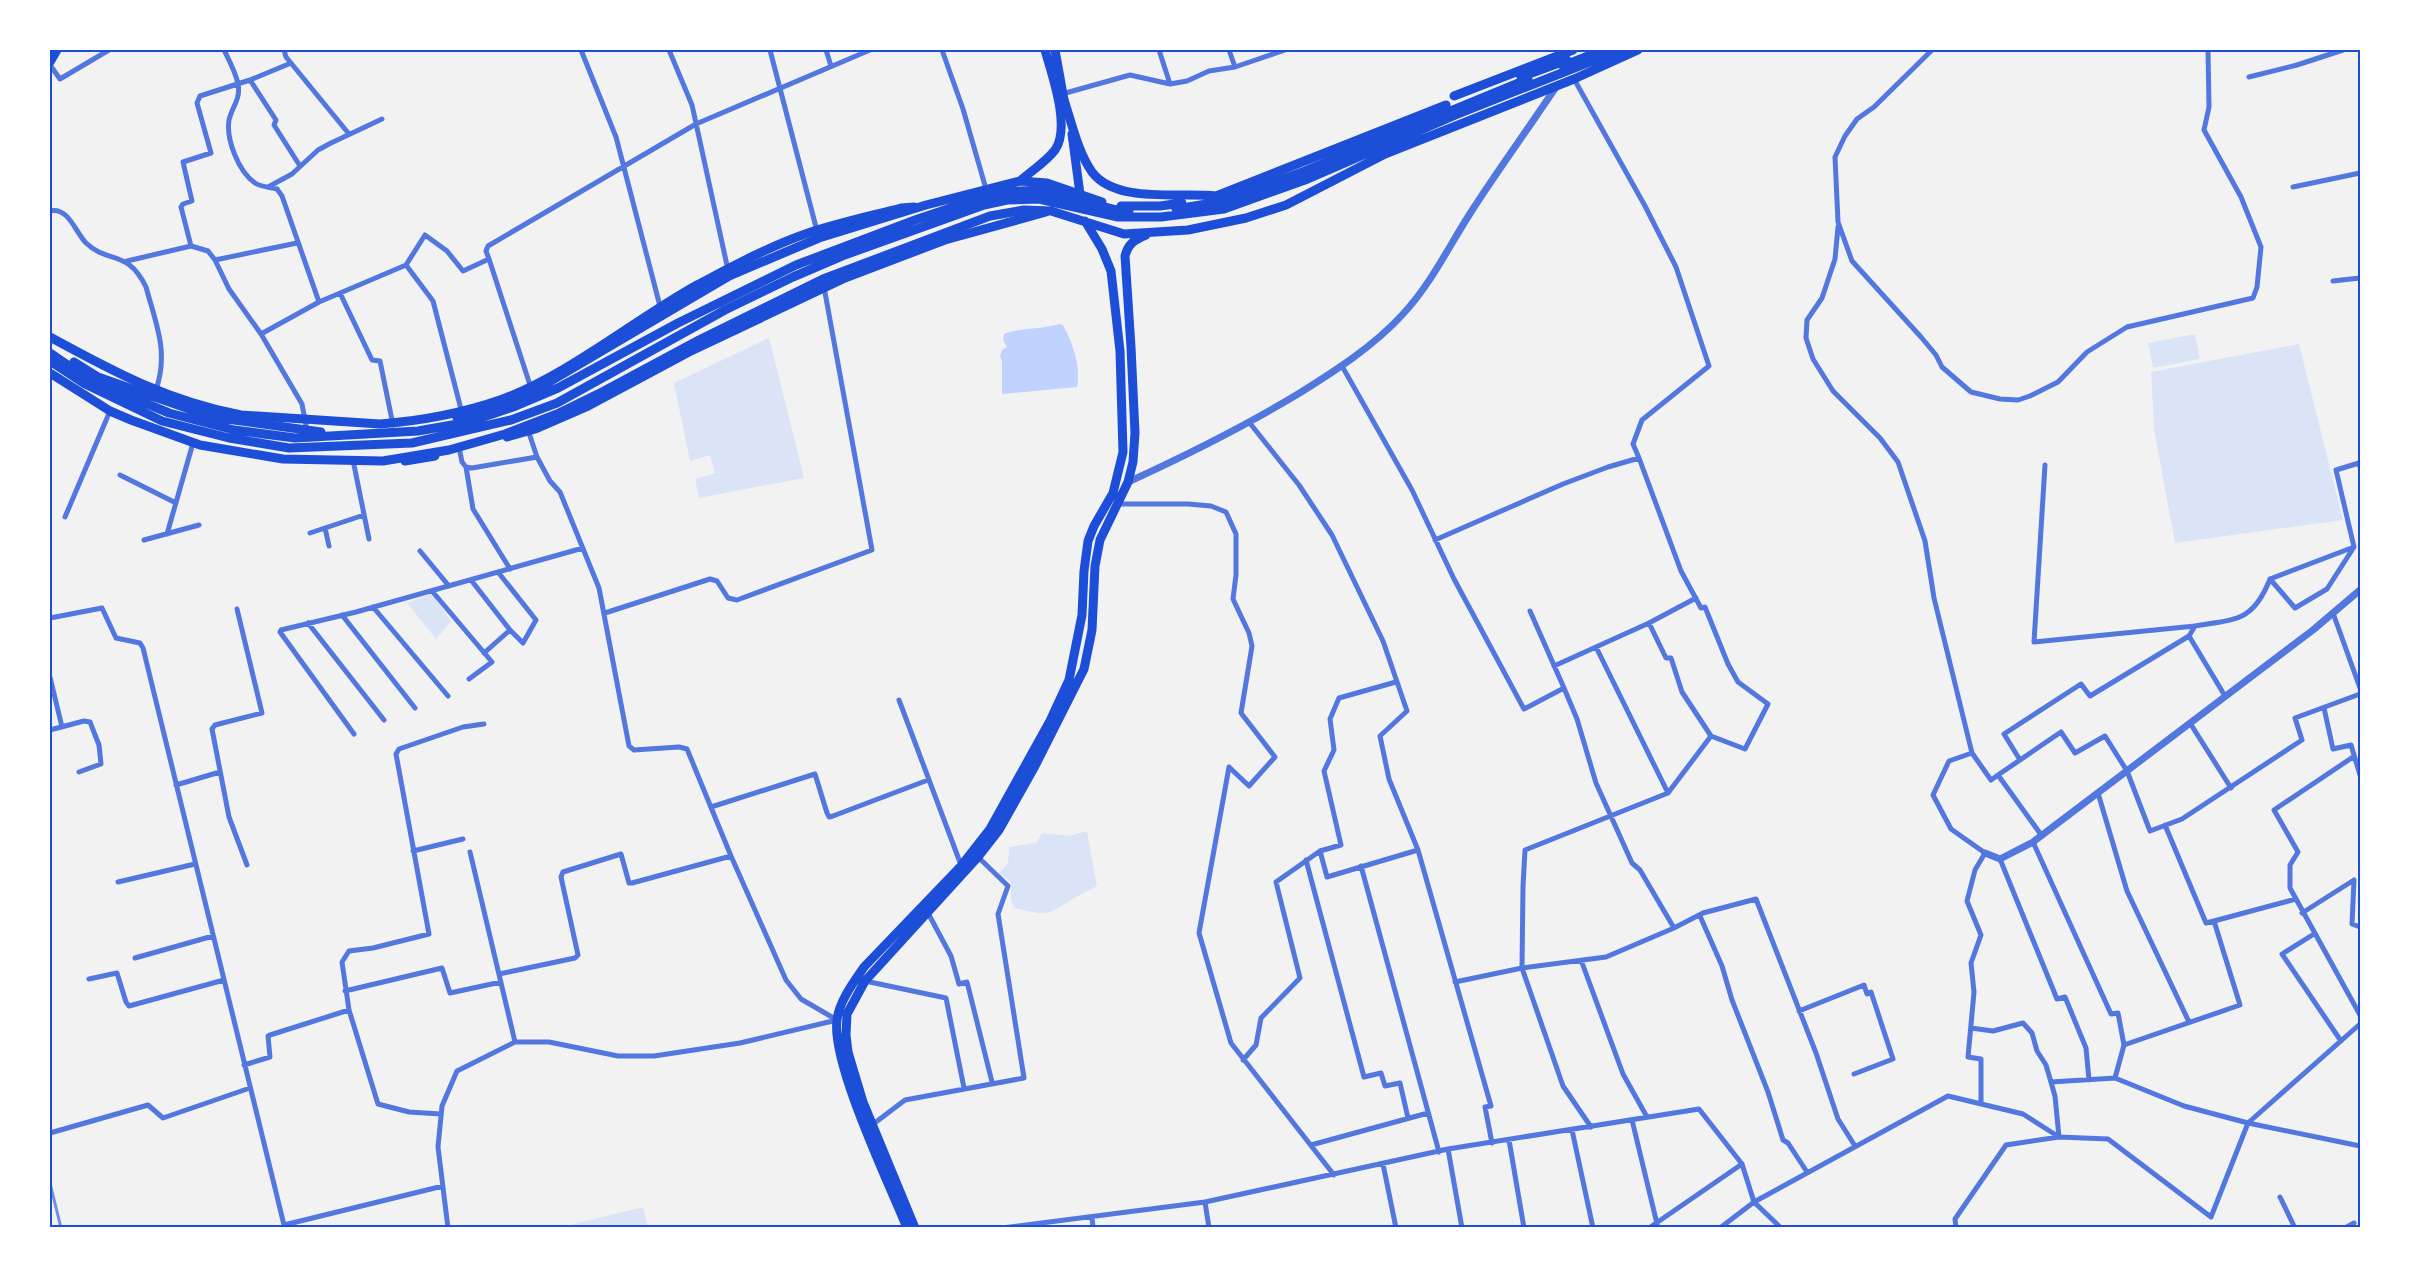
<svg xmlns="http://www.w3.org/2000/svg" width="2410" height="1277" viewBox="0 0 2410 1277" font-family="Arial,sans-serif">
<rect width="100%" height="100%" fill="#f2f2f2"/>
<path fill="#dbe4f7" d="M2195 334 2200 359 2153 368 2148 343Z
M769 338 804 478 699 498 695 479 715 473 710 455 690 461 674 383Z
M2299 344 2343 520 2175 543 2154 429 2151 372Z
M432 594 451 621 436 639 407 603Z
M1087 831 1097 886C1090 890 1083 893 1076 897 1045 915 1052 917 1014 908L1011 900V882L999 874 1008 863 1009 847 1036 843 1042 833 1069 836Z
M643 1207 648 1227H562Z"/>
<path fill="#bfd3fe" d="M1059 324 1063 325C1073 343 1081 367 1077 387L1002 394V361L1000 357 1002 350 1007 347 1003 340 1004 334C1021 327 1040 330 1059 324Z"/>
<g fill="none" stroke-linecap="round" stroke-linejoin="round">
<path stroke="#5277de" stroke-width="5" d="M224 50C229 60 236 73 238 84 241 99 232 107 229 120 226 139 238 171 255 183 261 187 270 187 277 189L282 196 319 302
M284 50 286 57 349 134
M581 50 616 137 661 310
M669 50 692 105 728 270
M770 50 817 231
M826 50 831 66
M942 50 963 109 986 189
M1159 50 1170 84
M1229 50 1235 67
M1932 50 1874 107 1857 119 1845 136 1835 157 1838 222 1852 261 1921 337 1936 355 1942 367 1971 392 2000 399 2018 400 2030 396 2058 382 2087 352 2127 327 2253 298 2257 287 2261 247 2241 197 2204 130 2209 107 2208 50
M50 65 60 79 109 50
M2249 77 2297 65 2343 50
M1574 79 1645 206 1676 267 1709 366 1642 420 1633 444 1639 458
M250 80 291 63
M1062 94 1130 75 1170 84 1187 81 1209 71 1235 67 1285 50
M268 187 292 174 318 150 331 143 382 119
M2293 187 2360 173
M50 211C69 207 75 232 86 243 108 264 128 249 146 287 156 324 169 352 156 390
M1838 227 1835 259 1822 298 1807 320 1806 338 1813 359 1833 391 1880 438 1898 462 1925 541 1934 598 1972 753 1991 780 1998 775 2042 836
M191 246 181 207 183 204 192 201 183 162 211 153 197 103 200 96 250 80 276 120 274 125 300 166
M215 260 297 243
M127 261 191 246 208 251 215 260 229 289 261 334 302 404 307 431
M406 265 433 301 462 413
M2333 281 2360 278
M340 293 372 360 380 361 393 425
M261 334 319 302 406 265 425 235 447 251 463 271 489 259
M1342 366 1412 490 1454 579 1524 709 1564 688 1577 719 1596 783 1632 863 1640 870 1674 928 1703 913 1756 899 1816 1053 1838 1119 1855 1146
M531 388 489 259 486 251 488 246 696 124 870 50
M1249 422 1299 485 1332 535 1383 641 1407 711 1380 736 1389 779 1418 850 1491 1106 1485 1107 1492 1143
M528 430 537 457
M459 447 462 462 466 467 472 468 537 457 550 481 560 492 599 588 629 746 634 750 679 747 687 749 731 856 786 980 801 999 837 1020
M353 460 369 539
M2045 465 2034 642 2195 626
M466 467 473 509 510 569
M120 475 176 503
M1118 504H1188L1211 506 1226 512 1236 534V575L1233 599 1249 633 1252 646 1241 713 1275 757 1249 786 1229 767 1199 933 1231 1043 1334 1175
M65 517 110 411
M325 528 329 546
M310 533 364 515
M167 534 193 443
M144 540 199 525
M1435 540 1563 484 1608 467 1639 458 1681 571 1701 608 1705 607 1728 664 1738 682 1768 704 1745 749 1711 736
M420 551 449 586
M2270 579 2295 608 2327 589 2354 547 2336 470 2359 463 2360 467
M471 580 510 630 523 643 536 620 498 572
M432 591 492 662 469 679
M373 607 448 696
M237 609 262 713 215 725 212 729 229 817 247 865
M1530 611 1564 688
M605 613 710 579 717 581 728 598 737 600 872 550 824 287
M2333 613 2360 688
M342 615 415 708
M50 618 102 608 116 638 140 643 143 648 284 1225 443 1186
M308 623 384 720
M1649 623 1666 658H1671L1682 692 1711 736 1668 793
M2189 636 2195 626C2236 619 2253 622 2270 579L2354 547
M484 653 510 630
M1554 666 1649 623 1696 598
M50 677 62 727
M1396 682 1339 698 1330 719 1334 750 1324 771 1341 845 1320 851 1327 877 1418 850
M899 700 961 865
M2324 708 2333 749 2351 745 2360 775
M2190 723 2231 788
M50 730 84 721 90 722 99 745 101 764 79 772
M354 734 280 632 281 630 356 612 583 548
M1972 753 1949 761 1933 795 1951 829 1985 853 1975 870 1967 901 1981 935 1971 963 1974 992 1968 1057 1981 1059V1104
M2353 757 2274 810 2298 852 2290 865V888L2360 1015
M2020 760 2004 734 2081 684 2090 696 2189 636 2225 696
M1998 775 2061 732 2075 753 2105 736 2127 771 2150 831 2182 819 2302 740 2295 718 2360 694
M176 785 220 772
M2098 793 2127 891 2189 1022
M711 807 815 774 827 813 829 817 833 816 928 780
M2033 842 2111 1014 2118 1013 2124 1045
M413 851 463 839
M470 852 515 1042
M2000 859 2057 999 2065 997 2086 1048 2089 1080
M1306 860 1364 1077 1381 1073 1385 1086 1400 1083 1408 1118
M1361 866 1439 1152
M2354 880 2352 924 2360 927
M118 882 195 864
M928 913 951 956 959 984 967 982 992 1082
M2302 913 2354 880
M1700 916 1722 966 1732 1000 1768 1092 1783 1140 1788 1143 1807 1172
M2214 921 2296 899
M2314 934 2282 954 2341 1041
M135 958 213 936
M1581 960 1623 1074 1647 1117
M499 974 575 958 578 955 561 877 563 872 621 854 629 883H632L731 856
M89 979 117 973 126 1002 129 1006 224 980
M865 981 946 998 964 1088
M1455 982 1522 968 1606 957 1674 928
M345 991 442 968 450 993 501 982
M1799 1011 1864 985 1867 994 1871 992 1893 1059 1854 1074
M1971 1028 1993 1031 2023 1023 2032 1033 2037 1051 2046 1065 2055 1096 2059 1137
M1243 1060 1256 1045 1261 1018 1300 978 1276 882 1320 851
M244 1065 270 1057 268 1036 270 1035 349 1010
M2115 1078 2124 1045 2240 1005 2214 921 2206 923 2165 825
M2051 1082 2115 1078 2184 1106 2248 1123 2360 1146
M441 1114 409 1112 378 1104 349 1010 342 962 349 951 373 948 429 934 396 754 399 749 463 727 484 724
M1632 1120 1658 1228
M872 1125 905 1100 1024 1078 998 914 1008 886 978 857
M1591 1127 1563 1086 1522 968 1523 886 1525 850 1668 793 1596 647
M1572 1130 1593 1228
M50 1133 148 1105 163 1118 250 1088
M1509 1140 1524 1228
M1311 1145 1428 1113
M1448 1149 1462 1228
M1383 1164 1396 1228
M2280 1197 2295 1228
M1205 1202 1209 1228
M1092 1217 1093 1228
M448 1228 438 1147 442 1106 457 1071 515 1042H549L618 1056H654L740 1043 837 1020
M1002 1228 1205 1202 1448 1149 1699 1109 1742 1164 1754 1202 1720 1228
M1649 1228 1742 1164
M1781 1228 1754 1202 1948 1096 2023 1114 2059 1137
M1956 1228 1955 1219 2006 1145 2059 1137 2108 1139 2211 1217 2248 1123 2360 1024
M2345 1228 2354 1223"/>
<path stroke="#5277de" stroke-width="7" d="M1128 482C1187 455 1243 427 1298 394 1335 371 1374 346 1403 314 1431 284 1449 246 1471 212 1498 170 1528 129 1556 87
M1985 853 2000 859 2033 842 2313 630 2360 590"/>
<path stroke="#1d4ed8" stroke-width="9" d="M1055 50 1064 100
M50 62 57 50
M1072 134 1080 194
M1020 181C1031 171 1046 162 1055 150 1071 127 1052 75 1045 50
M50 337C114 372 168 401 241 415L380 424C420 421 462 413 500 400 567 376 634 320 697 285 733 266 770 246 808 233 838 223 870 216 901 208L914 207
M507 437 535 429 588 406 689 352 845 278 945 240 1046 212
M405 461 435 456"/>
<path stroke="#1d4ed8" stroke-width="9" d="M1563 66 1603 50
M1521 77 1567 60
M1062 94C1071 119 1077 151 1092 172 1116 204 1181 192 1216 196
M1454 96 1573 50
M1211 198 1446 105
M1121 206H1160L1182 203
M1176 209 1225 201 1305 171 1528 79
M50 353 88 379 169 413 234 430 295 438 418 431 469 422 513 407 558 388 678 323 796 265 915 220 983 197 1006 192 1038 190 1121 211H1129
M50 361 85 384 162 421 229 438 289 448 412 443 511 420 557 403 725 310 793 277 842 256 984 205 1007 200 1039 199 1118 217H1161L1224 209 1305 180 1455 115 1620 50
M74 362 98 377 212 417 321 432
M50 373 110 411 131 420 200 445 283 459 383 461 449 450 505 434 557 414 604 391 699 340 823 279 990 216 1024 210 1051 211 1124 234 1188 230 1246 218 1286 205 1385 154 1574 79 1638 50
M457 418 497 406 532 392 729 276 819 238 926 205 1020 181 1047 183 1102 202
M907 1228C889 1183 831 1063 837 1020 839 1001 854 982 864 967L961 866 990 829 1050 721 1069 680 1082 615 1084 571 1088 541 1094 526 1113 493 1123 452 1120 351 1111 271 1102 249 1085 221
M915 1228 863 1102 848 1052 846 1035 847 1014 865 981 978 857 999 830 1035 766 1084 669 1092 630 1095 566 1100 540 1128 482 1133 462 1135 433 1131 347 1125 256C1128 244 1134 240 1146 235"/>
<path stroke="#7290e2" stroke-width="3" d="M50 1183 61 1228"/>
</g>
<rect width="2410" height="1277" fill="none" stroke="#ffffff" stroke-width="102"/>
<rect x="51" y="51" width="2308" height="1175" fill="none" stroke="#1d4ed8" stroke-width="2"/>
</svg>
